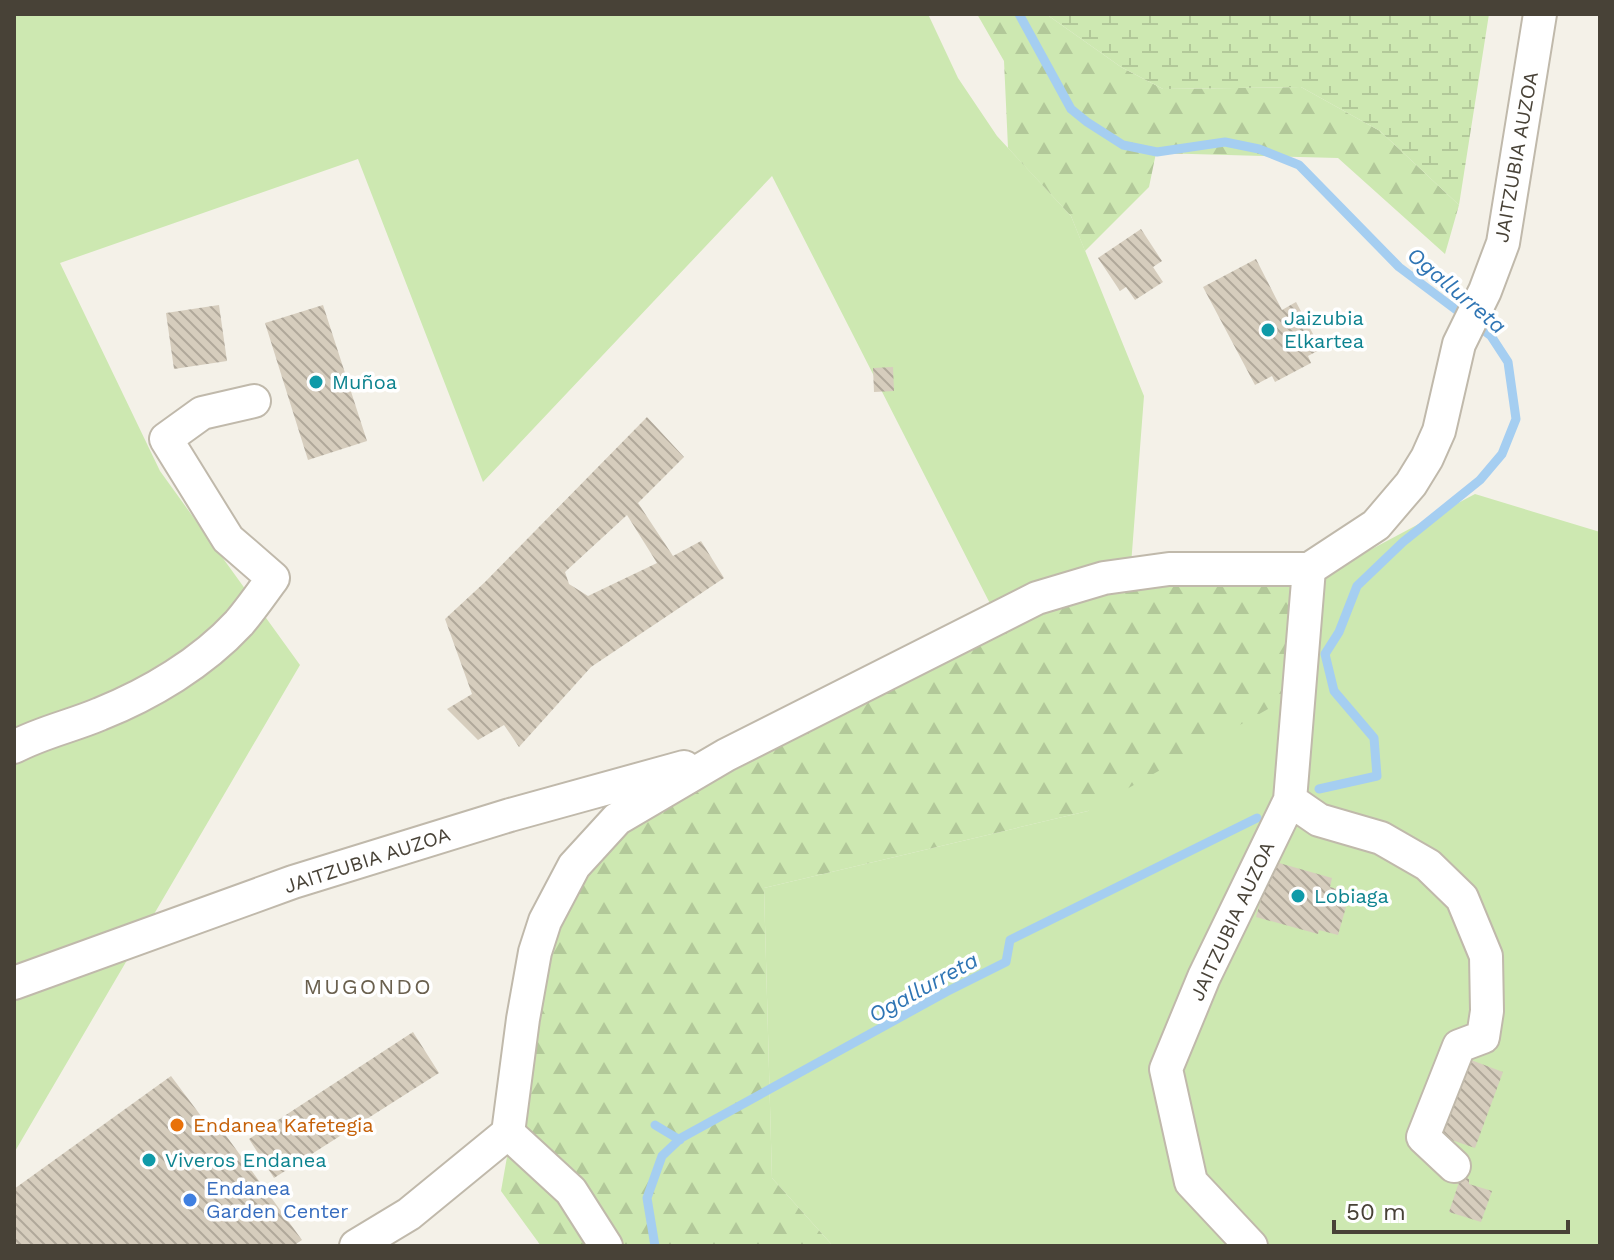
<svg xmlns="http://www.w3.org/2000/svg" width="1614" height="1260" viewBox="0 0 1614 1260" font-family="'Work Sans',sans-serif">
<defs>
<pattern id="forest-firs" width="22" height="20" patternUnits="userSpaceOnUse" patternTransform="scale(2)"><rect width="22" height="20" fill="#cde8b1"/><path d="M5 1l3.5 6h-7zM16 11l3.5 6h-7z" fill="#b2c899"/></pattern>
<pattern id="wetland-marsh" width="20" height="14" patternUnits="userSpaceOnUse" patternTransform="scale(2)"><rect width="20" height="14" fill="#cde8b1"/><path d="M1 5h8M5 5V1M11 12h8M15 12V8" fill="none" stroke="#b2c899"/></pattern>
<pattern id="building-back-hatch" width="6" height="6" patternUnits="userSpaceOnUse" patternTransform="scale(2)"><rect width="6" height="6" fill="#d6cdbd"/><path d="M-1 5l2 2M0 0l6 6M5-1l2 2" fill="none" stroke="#b0a89a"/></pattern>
</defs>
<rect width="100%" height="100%" fill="#f4f1e8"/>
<path fill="#cde8b1" d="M14 14H928L958 78 997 136 1071 216 1144 396 1130 578 1004 631 772 176 483 482 358 159 60 263 160 471 300 665 14 1153Z
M1475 494 1600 532V1246H833L772 1178 764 888 1088 811 1310 582Z"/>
<path fill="url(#forest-firs)" d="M977 14H1046L1121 67 1163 89 1301 87 1380 131 1459 205 1445 254 1338 158 1156 153 1149 187 1085 251 1071 216 1008 148 1004 61Z
M1130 578 1310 582 1305 688 1088 811 764 888 772 1178 833 1246H541L501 1191 540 969 578 877 650 814 1004 631Z"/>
<path fill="url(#wetland-marsh)" d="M1046 14H1489L1459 205 1380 131 1301 87 1163 89 1121 67Z"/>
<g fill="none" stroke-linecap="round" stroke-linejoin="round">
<path stroke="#a5cef1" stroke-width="9" d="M1019 14 1071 109 1087 122 1123 145 1157 152 1225 142 1259 149 1299 165 1399 267 1491 336 1508 362 1516 419 1502 454 1480 480 1403 542 1357 586 1339 632 1325 654 1334 691 1374 738 1377 776 1319 789
M655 1125 680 1140
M655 1246 647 1198 662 1156 681 1138 946 992 1006 962 1010 940 1257 818"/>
</g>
<path fill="url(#building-back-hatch)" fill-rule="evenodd" d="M1141 229 1162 261 1153 267 1163 282 1135 300 1126 287 1120 291 1098 258Z
M1256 259 1282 310 1296 302 1321 349 1308 356 1311 363 1275 382 1272 376 1255 385 1203 287Z
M219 305 227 361 174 369 166 313Z
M323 305 367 441 308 460 265 323Z
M893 367 894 391 874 392 873 368Z
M647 417 684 457 638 503 673 556 701 541 724 578 591 667 519 747 504 725 478 740 447 709 472 694 445 619 485 582ZM627 515 657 563 588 596 569 584 565 572Z
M1272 861 1332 878 1330 887 1337 889 1332 903 1346 907 1338 935 1319 930 1318 934 1256 917Z
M413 1032 439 1073 274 1178 249 1139Z
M1463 1057 1503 1072 1475 1148 1434 1134Z
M171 1076 213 1132 219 1126 302 1240 293 1246H14V1189Z
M1461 1176 1469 1179V1184L1492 1191 1481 1222 1449 1212Z"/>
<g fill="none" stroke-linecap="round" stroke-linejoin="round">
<g stroke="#c0b9ab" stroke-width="36">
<path id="minor" d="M14 747C42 732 72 726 100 714 150 694 202 663 239 623 251 609 262 593 273 578L228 539 166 439 202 413 254 401
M1290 800 1319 820 1381 838 1428 865 1462 898 1486 956 1487 1011 1483 1037 1459 1046 1423 1137 1454 1166
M14 983 293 882 510 815 684 767
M356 1246 409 1214 508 1133
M606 1246 571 1191 508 1133 523 1019 535 952 545 921 574 866 617 819 726 755 1037 598 1104 578 1169 569H1309
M1251 1246 1191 1182 1166 1069 1204 977 1290 800 1309 569 1376 525 1411 484 1427 458 1439 431 1459 344 1485 291 1503 243 1540 14"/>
</g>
<use href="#minor" stroke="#fff" stroke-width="32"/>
</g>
<g fill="#0f9aa8" stroke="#fff" stroke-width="3">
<circle cx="1268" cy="330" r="8"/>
<circle cx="316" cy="382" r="8"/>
<circle cx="1298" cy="896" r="8"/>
<circle cx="149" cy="1160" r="8"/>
</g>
<circle fill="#e8710a" stroke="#fff" stroke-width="3" cx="177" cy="1125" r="8"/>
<circle fill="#3f7fe0" stroke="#fff" stroke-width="3" cx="190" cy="1200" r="8"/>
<g text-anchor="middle" stroke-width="7" stroke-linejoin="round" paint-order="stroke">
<g font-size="20" fill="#484237" stroke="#fff">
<text transform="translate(1516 157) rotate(-80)" y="7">JAITZUBIA AUZOA</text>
<text transform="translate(367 860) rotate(-18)" y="7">JAITZUBIA AUZOA</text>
<text transform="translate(1232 921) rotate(-65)" y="7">JAITZUBIA AUZOA</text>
</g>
<g font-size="20" fill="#0d838f" stroke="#fff" text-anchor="start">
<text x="1284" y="325">Jaizubia<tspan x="1284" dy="23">Elkartea</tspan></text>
<text x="332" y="389">Muñoa</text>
<text x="1314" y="903">Lobiaga</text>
<text x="165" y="1167">Viveros Endanea</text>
</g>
<g font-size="20" fill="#c56008" stroke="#fff" text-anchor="start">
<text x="193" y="1132">Endanea Kafetegia</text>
</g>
<g font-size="20" fill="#366cbe" stroke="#fff" text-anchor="start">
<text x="206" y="1195">Endanea<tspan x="206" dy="23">Garden Center</tspan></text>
</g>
<g font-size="22" font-style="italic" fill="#2f75b4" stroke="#fff">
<text transform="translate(1457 290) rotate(40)" y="8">Ogallurreta</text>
<text transform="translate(923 987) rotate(-29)" y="8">Ogallurreta</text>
</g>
<g font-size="22" letter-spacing="2" fill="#6a604e" stroke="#fff">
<text x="368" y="994">MUGONDO</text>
</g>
</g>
<rect width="1614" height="1260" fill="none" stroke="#484237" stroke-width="32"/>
<path d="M1334 1220v12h234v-12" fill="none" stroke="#484237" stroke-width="4"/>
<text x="1346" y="1220" font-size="24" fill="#484237" stroke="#ffffff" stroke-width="6" paint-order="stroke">50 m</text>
</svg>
